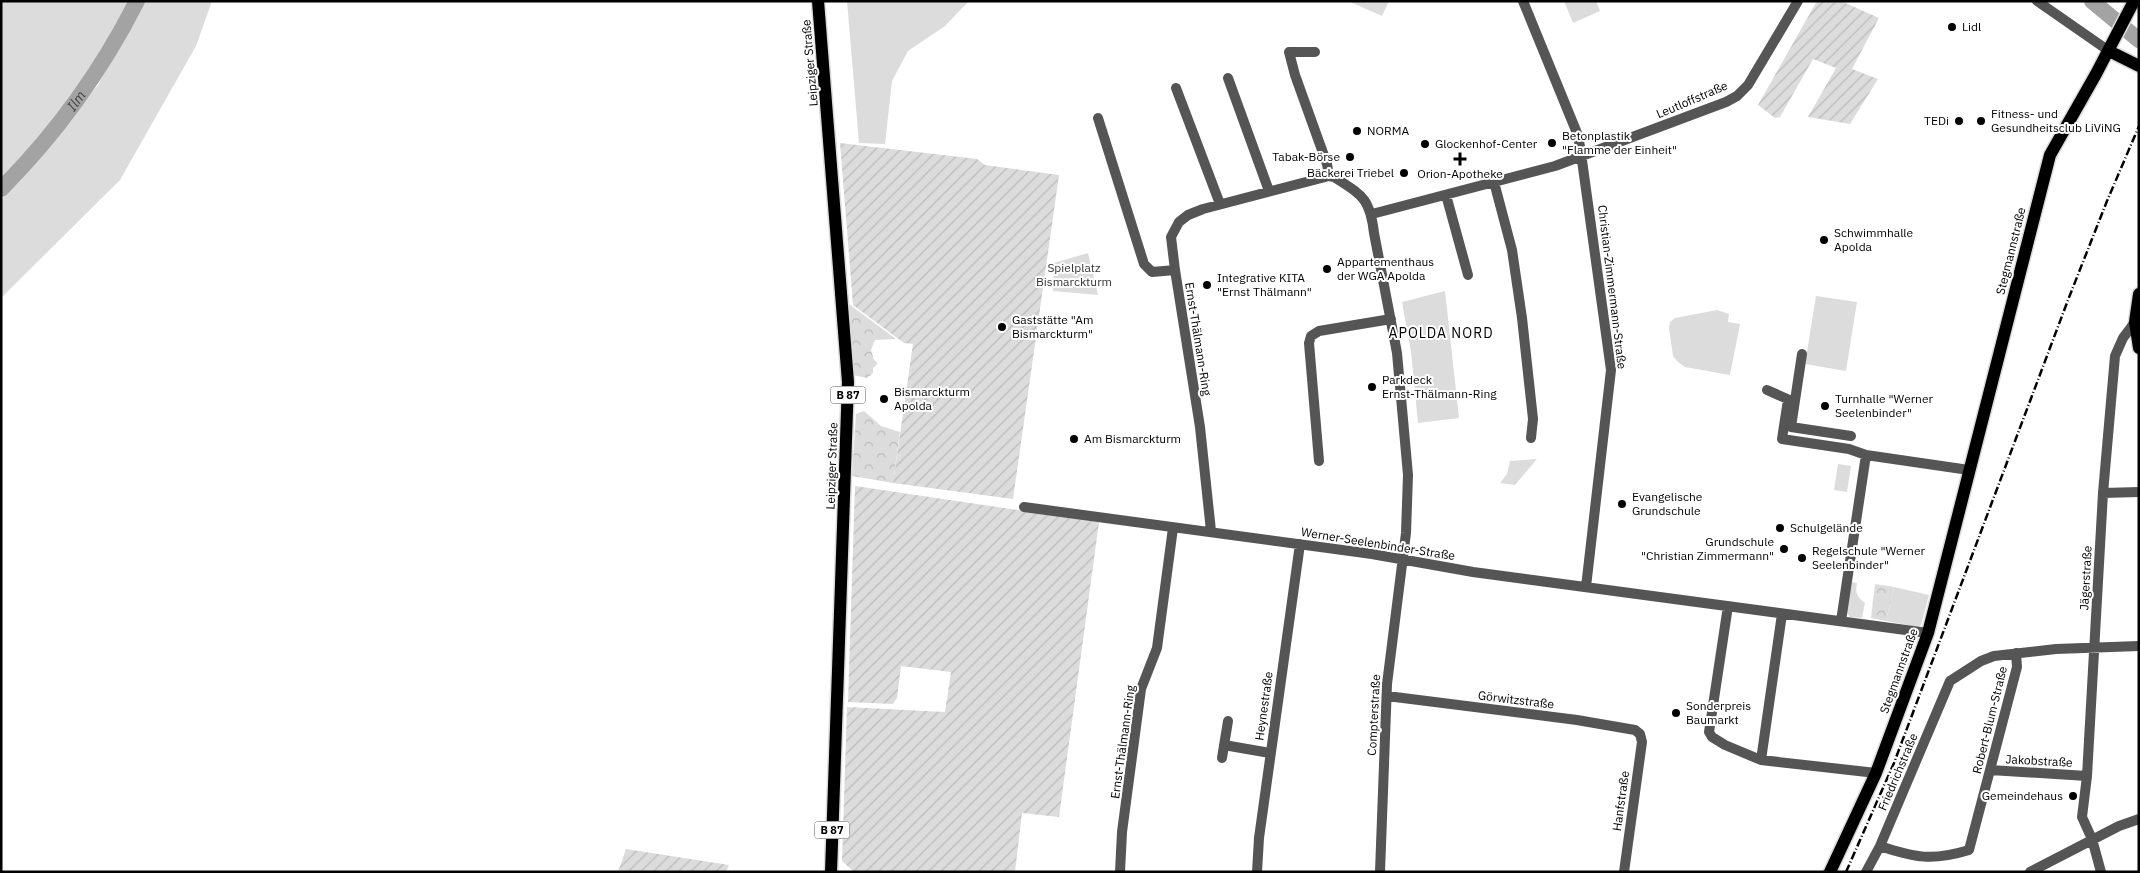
<svg xmlns="http://www.w3.org/2000/svg" width="2140" height="873" viewBox="0 0 2140 873" font-family="'IBM Plex Sans',sans-serif">
<defs>
<pattern id="forest-crowns" width="20" height="18" patternUnits="userSpaceOnUse" patternTransform="scale(1.25)"><rect width="20" height="18" fill="#dcdcdc"/><path d="M2 6a3 3 0 1 1 6 0M12 15a3 3 0 1 1 6 0" fill="none" stroke="#bbb"/></pattern>
<pattern id="garden-furrows" width="10" height="10" patternUnits="userSpaceOnUse" patternTransform="scale(1.25)"><rect width="10" height="10" fill="#dcdcdc"/><path d="M-1 1l2-2M0 10L10 0M9 11l2-2" fill="none" stroke="#bbb"/></pattern>
</defs>
<rect width="100%" height="100%" fill="#fff"/>
<path fill="#dcdcdc" d="M1 1H140L96 83 1 194Z
M144 1H212L196 46 120 180 1 298V200L98 85Z
M847 1H969L945 26 908 51 892 81 885 144 859 143Z
M1348 1H1389L1382 16Z
M1564 1H1596L1600 11 1573 23Z
M1088 253 1098 295 1053 291 1054 263Z
M1445 291 1459 418 1418 423 1411 352 1402 302Z
M1816 296 1857 302 1846 371 1805 364Z
M1717 310 1729 314 1728 322 1740 324 1730 375 1685 367 1678 362 1673 356 1669 328 1670 322 1675 318Z
M1537 459 1515 485 1500 483 1507 474 1510 461Z
M1838 464 1851 466 1847 492 1834 490Z
M1851 582 1857 583C1855 593 1857 597 1865 603L1862 618 1850 617 1846 611Z
M1894 587 1929 595 1921 625 1918 627 1886 621Z"/>
<path fill="url(#forest-crowns)" d="M849 304 896 339 875 340 871 350 874 360 878 363 873 368V373L867 378 853 375Z
M864 411 881 426 900 432 893 483 852 476 856 414Z
M1875 584 1894 587 1886 621 1871 618Z"/>
<path fill="url(#garden-furrows)" d="M1817 1H1841L1879 18 1852 69 1878 79 1850 124 1808 117 1836 68 1813 59 1780 117 1775 118 1758 105Z
M840 143 977 159 985 165 1059 175 1013 499 893 483 913 344 904 343 853 305Z
M855 486 1099 522 1059 817 1022 813 1015 872H854L842 861 847 707 945 712 951 672 901 666 897 698 893 704 848 702Z
M626 849 729 865 726 872H618Z"/>
<g fill="none" stroke-linecap="round" stroke-linejoin="round">
<g stroke="#a3a3a3" stroke-width="16">
<path d="M2092 1 2139 40"/>
<path id="s1" d="M1 189C56 134 102 70 137 1"/>
</g>
<g stroke="#dbdbdb" stroke-width="15">
<path id="major" d="M818 1 848 382 831 872
M2109 51 2139 66
M2139 294 2135 322 2139 348
M1830 872 1876 773 1928 633 2050 155 2096 74 2134 1"/>
</g>
<path stroke="#555" stroke-width="10" d="M1523 1 1577 133 1580 146 1611 370 1586 587
M2037 1 2109 51
M1315 52H1289L1295 75 1327 164 1329 176
M1228 78 1269 191
M1176 88 1220 204
M1098 118 1144 264 1152 272 1175 270
M1494 182 1512 250 1522 318 1533 419 1531 438
M1446 195 1468 275
M1372 214 1555 166 1726 102 1737 96 1748 85 1798 1
M1802 354 1791 427 1851 436
M1767 390 1794 402
M1788 400 1782 439 1849 449 1866 455 1969 470
M1319 461 1309 343 1311 336 1319 331 1391 319
M2103 493 2139 492
M1024 507 1372 554 1473 572 1928 633
M1211 531 1200 427 1175 270 1171 237 1179 222 1188 215 1203 209 1329 176 1334 177C1362 195 1370 198 1374 233L1397 353 1408 475 1406 533 1387 684 1380 872
M1728 606 1709 732 1712 737 1725 745 1761 760 1876 773
M1841 621 1866 455
M1387 696 1577 720 1635 730 1640 734 1642 742 1624 872
M1224 745 1270 753
M1222 758 1228 721
M1761 760 1782 614
M1990 770 2087 776
M1880 846C1915 858 1933 861 1969 850L2017 667 2016 653
M1120 872 1122 832 1141 689 1157 648 1173 528
M1257 872 1259 838 1300 544
M1866 872 1880 846 1950 681 1981 661 1994 656 2056 649 2139 646
M2030 872 2119 826 2139 819
M2101 872 2092 839 2082 817 2087 776 2103 493 2115 356 2123 338 2135 322"/>
<use href="#major" stroke="#000" stroke-width="12"/>
<path stroke="#000" stroke-width="2.5" stroke-dasharray="8 2.5 1 2.5" stroke-linecap="butt" d="M1846 872 1894 763 2068 300 2107 201 2139 126"/>
</g>
<g fill="#000" stroke="#fff" stroke-width="2">
<circle cx="1952" cy="27" r="5"/>
<circle cx="1959" cy="121" r="5"/>
<circle cx="1981" cy="121" r="5"/>
<circle cx="1357" cy="131" r="5"/>
<circle cx="1552" cy="143" r="5"/>
<circle cx="1425" cy="144" r="5"/>
<circle cx="1350" cy="157" r="5"/>
<path d="M1457.5 151.5h5v5h5v5h-5v5h-5v-5h-5v-5h5z"/>
<circle cx="1404" cy="173" r="5"/>
<circle cx="1824" cy="240" r="5"/>
<circle cx="1327" cy="269" r="5"/>
<circle cx="1207" cy="285" r="5"/>
<circle cx="1002" cy="327" r="5"/>
<circle cx="1372" cy="387" r="5"/>
<circle cx="884" cy="399" r="5"/>
<circle cx="1825" cy="406" r="5"/>
<circle cx="1074" cy="439" r="5"/>
<circle cx="1622" cy="504" r="5"/>
<circle cx="1780" cy="528" r="5"/>
<circle cx="1784" cy="549" r="5"/>
<circle cx="1802" cy="558" r="5"/>
<circle cx="1676" cy="713" r="5"/>
<circle cx="2073" cy="796" r="5"/>
</g>
<g text-anchor="middle" stroke-width="4" stroke-linejoin="round" paint-order="stroke">
<g fill="#fff" stroke="#4c4c4c" stroke-width="1">
<rect x="830.5" y="386.5" width="35" height="17" rx="4"/>
<rect x="814.5" y="821.5" width="35" height="17" rx="4"/>
</g>
<g font-size="11" font-weight="bold" fill="#000">
<text x="848" y="399">B 87</text>
<text x="832" y="834">B 87</text>
</g>
<g font-size="12" fill="#000" stroke="#fff" text-anchor="start">
<text x="1962" y="31">Lidl</text>
<text x="1991" y="118">Fitness- und<tspan x="1991" dy="14">Gesundheitsclub LiViNG</tspan></text>
<text x="1949" y="125" text-anchor="end">TEDi</text>
<text x="1367" y="135">NORMA</text>
<text x="1562" y="140">Betonplastik<tspan x="1562" dy="14">"Flamme der Einheit"</tspan></text>
<text x="1435" y="148">Glockenhof-Center</text>
<text x="1340" y="161" text-anchor="end">Tabak-Börse</text>
<text x="1394" y="177" text-anchor="end">Bäckerei Triebel</text>
<text x="1460" y="178" text-anchor="middle">Orion-Apotheke</text>
<text x="1834" y="237">Schwimmhalle<tspan x="1834" dy="14">Apolda</tspan></text>
<text x="1337" y="266">Appartementhaus<tspan x="1337" dy="14">der WGA Apolda</tspan></text>
<text x="1217" y="282">Integrative KITA<tspan x="1217" dy="14">"Ernst Thälmann"</tspan></text>
<text x="1012" y="324">Gaststätte "Am<tspan x="1012" dy="14">Bismarckturm"</tspan></text>
<text x="1382" y="384">Parkdeck<tspan x="1382" dy="14">Ernst-Thälmann-Ring</tspan></text>
<text x="894" y="396">Bismarckturm<tspan x="894" dy="14">Apolda</tspan></text>
<text x="1835" y="403">Turnhalle "Werner<tspan x="1835" dy="14">Seelenbinder"</tspan></text>
<text x="1084" y="443">Am Bismarckturm</text>
<text x="1632" y="501">Evangelische<tspan x="1632" dy="14">Grundschule</tspan></text>
<text x="1790" y="532">Schulgelände</text>
<text x="1774" y="546" text-anchor="end">Grundschule<tspan x="1774" dy="14">"Christian Zimmermann"</tspan></text>
<text x="1812" y="555">Regelschule "Werner<tspan x="1812" dy="14">Seelenbinder"</tspan></text>
<text x="1686" y="710">Sonderpreis<tspan x="1686" dy="14">Baumarkt</tspan></text>
<text x="2063" y="800" text-anchor="end">Gemeindehaus</text>
</g>
<g font-size="12" fill="#000" stroke="#fff">
<text transform="translate(810 63) rotate(-95)" y="4">Leipziger Straße</text>
<text transform="translate(1692 100) rotate(-23)" y="4">Leutloffstraße</text>
<text transform="translate(2011 251) rotate(-76)" y="4">Stegmannstraße</text>
<text transform="translate(1612 287) rotate(83)" y="4">Christian-Zimmermann-Straße</text>
<text transform="translate(1198 339) rotate(81)" y="4">Ernst-Thälmann-Ring</text>
<text transform="translate(832 466) rotate(-88)" y="4">Leipziger Straße</text>
<text transform="translate(1378 544) rotate(9)" y="4">Werner-Seelenbinder-Straße</text>
<text transform="translate(2086 578) rotate(-87)" y="4">Jägerstraße</text>
<text transform="translate(1899 671) rotate(-70)" y="4">Stegmannstraße</text>
<text transform="translate(1516 700) rotate(7)" y="4">Görwitzstraße</text>
<text transform="translate(1264 706) rotate(-82)" y="4">Heynestraße</text>
<text transform="translate(1374 715) rotate(-87)" y="4">Compterstraße</text>
<text transform="translate(1990 720) rotate(-76)" y="4">Robert-Blum-Straße</text>
<text transform="translate(1123 742) rotate(-82)" y="4">Ernst-Thälmann-Ring</text>
<text transform="translate(2039 761) rotate(3)" y="4">Jakobstraße</text>
<text transform="translate(1898 772) rotate(-67)" y="4">Friedrichstraße</text>
<text transform="translate(1621 801) rotate(-82)" y="4">Hanfstraße</text>
</g>
<g font-size="12" fill="#333" stroke="#fff">
<text x="1074" y="272">Spielplatz<tspan x="1074" dy="14">Bismarckturm</tspan></text>
</g>
<g font-size="14" font-style="italic" fill="#444" stroke="#fff">
<text dy="5" stroke="none"><textPath href="#s1" startOffset="116">Ilm</textPath></text>
</g>
<g font-size="14" letter-spacing="1" fill="#000" stroke="#fff">
<text x="1441" y="338">APOLDA NORD</text>
</g>
</g>
<rect width="2140" height="873" fill="none" stroke="#000000" stroke-width="5"/>
</svg>
